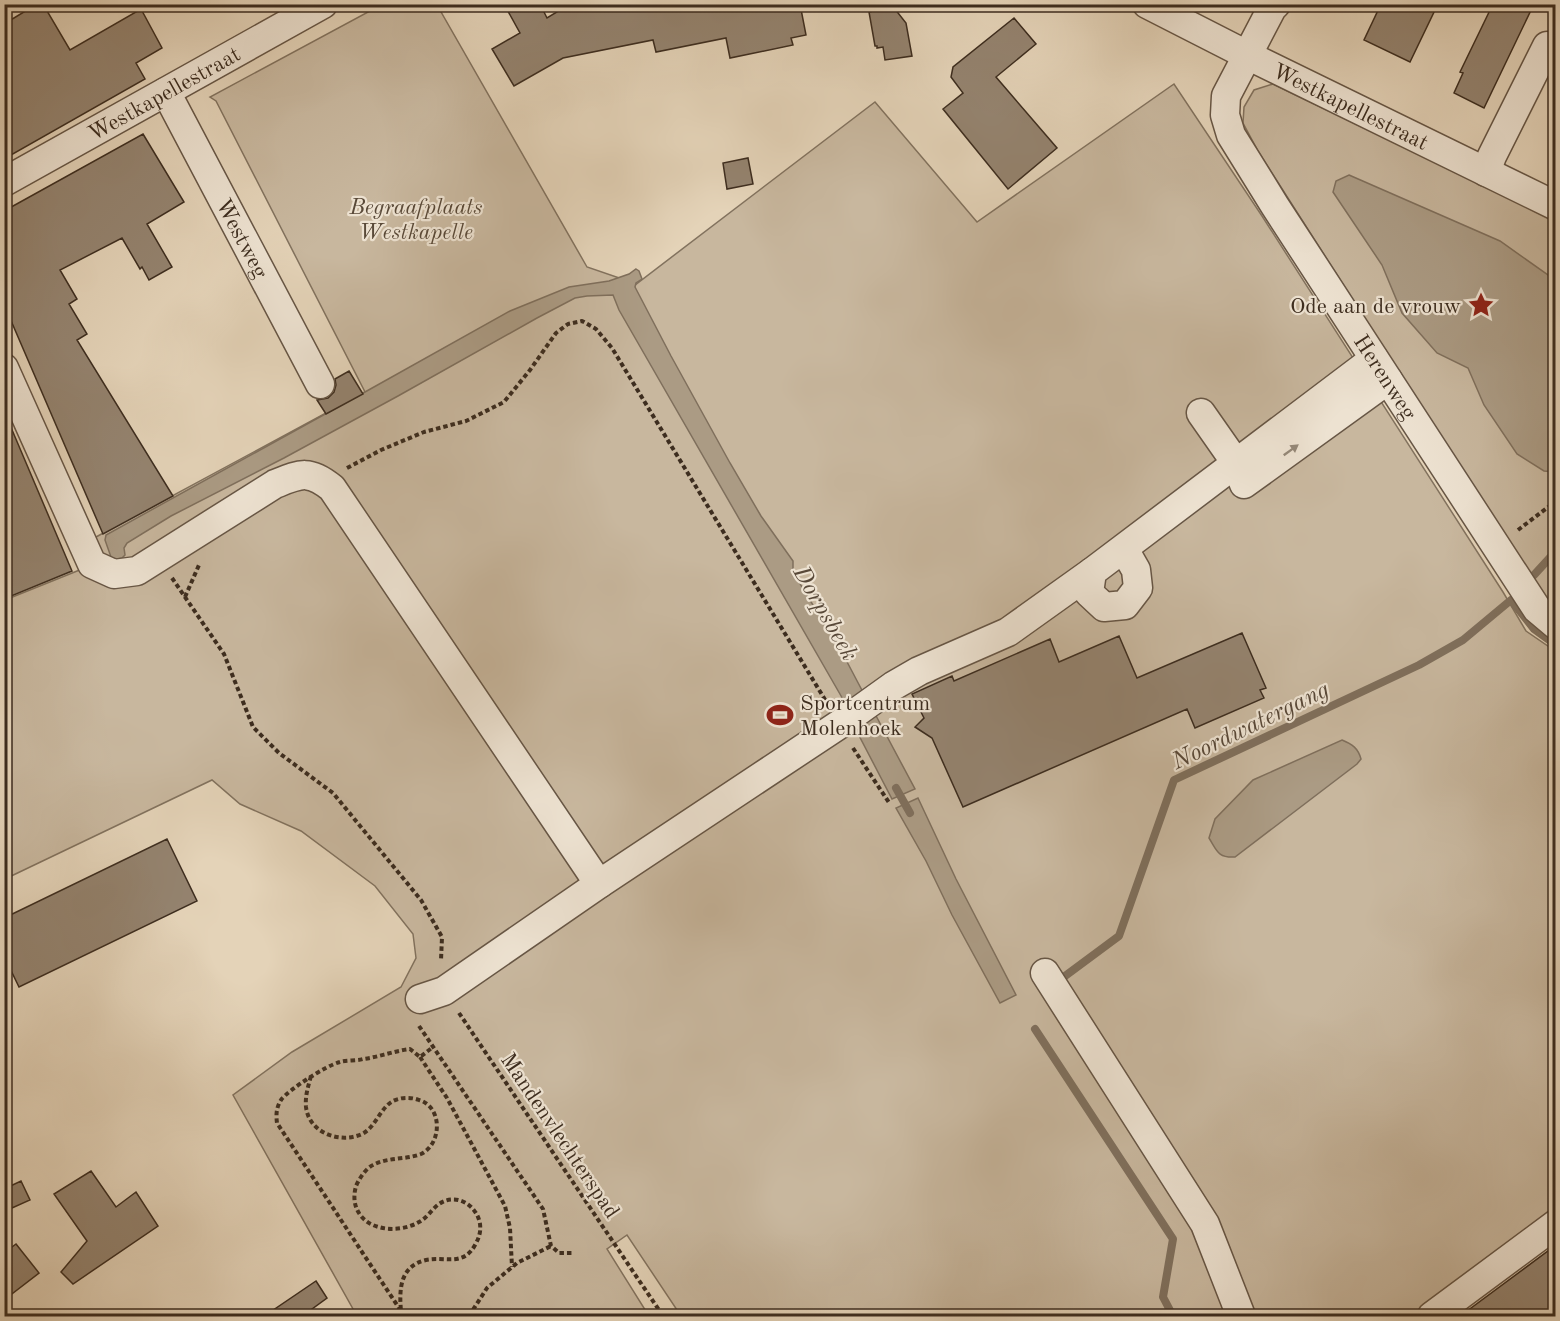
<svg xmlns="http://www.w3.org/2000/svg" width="1560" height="1321" viewBox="0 0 1560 1321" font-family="'Old Standard TT',serif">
<rect width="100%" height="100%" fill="#e4d3b8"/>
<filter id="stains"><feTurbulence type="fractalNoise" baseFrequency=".00333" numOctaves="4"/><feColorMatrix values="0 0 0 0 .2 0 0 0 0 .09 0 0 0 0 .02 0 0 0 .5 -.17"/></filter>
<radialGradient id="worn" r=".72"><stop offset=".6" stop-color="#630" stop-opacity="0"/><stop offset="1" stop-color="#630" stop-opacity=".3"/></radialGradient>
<path fill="#c8b79e" stroke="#82725e" stroke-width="1.5" d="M381 5H437L587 267 628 281 635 285 875 102 977 222 1174 84 1262 216 1503 592 1526 631 1555 651V1235L1447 1316H681L627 1235 607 1249 649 1316H357L233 1095 292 1052 401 987 416 958 413 934 375 886 301 831 240 804 212 780 5 879V600L92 565 84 546 96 537 365 392 216 101 210 97Z
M1273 84 1555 220V606L1544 596 1522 565 1258 151 1243 123 1244 107 1254 90Z"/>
<path fill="#ab9b84" stroke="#7f6f5c" stroke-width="1.5" d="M1349 175 1500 241 1555 280V472L1544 471 1517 454 1484 405 1468 368 1437 353 1402 313 1382 265 1333 192 1336 181Z
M636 269 639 271 642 279 636 283 635 287 671 356 730 463 761 516 793 561V572L845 658 865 696 848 708 619 310 613 295 587 296 575 298 537 318 398 396 284 458 171 516 127 543 124 548 125 555 122 558 112 560 105 540 106 535 365 392 510 311 569 287 609 281 629 274Z
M874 712 915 789 892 799 854 726Z
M1342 740C1352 744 1358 748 1361 759L1357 764 1235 857C1218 858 1217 851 1209 838L1215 819 1253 780Z
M918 798 956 879 1016 995 1000 1003 952 915 926 861 896 808Z"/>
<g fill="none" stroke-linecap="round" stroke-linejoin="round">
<path stroke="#7f6f5c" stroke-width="8" d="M1534 575 1556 551
M896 788 910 813
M1061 979 1119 936 1174 780 1419 665 1463 640 1511 600 1534 629 1556 645
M1035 1029 1173 1239 1163 1297 1173 1316"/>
</g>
<path fill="#94836f" stroke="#3d2d1f" stroke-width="1.5" d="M37 4H43L70 50 141 9 162 48 136 63 145 79 4 159V24Z
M504 4H540L547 18 570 4H800L806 35 791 38 793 45 730 58 726 38 656 52 653 40 563 58 514 86 492 49 520 33Z
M873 4H891L906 23 912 56 885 60 883 47 877 48V46H875L869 12 874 11Z
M1381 4H1424L1435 10 1410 62 1364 40Z
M1493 4H1534L1484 108 1454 93 1463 73 1460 72Z
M1014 18 1036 44 996 77 1057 148 1008 189 943 109 963 93 951 77 953 67Z
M143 134 184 202 147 224 172 267 149 280 142 267 140 269 122 238 60 270 77 299 69 304 87 334 77 340 173 496 103 534 6 309 11 306 4 295V211Z
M748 158 753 184 727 189 723 163Z
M349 371 363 394 326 414 317 400 328 398 334 392 336 385 335 379Z
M4 411 72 571 4 599Z
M1242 633 1266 688 1260 690 1264 698 1195 728 1187 709 963 807 932 738 915 727 924 718 912 694 952 676 954 681 1050 639 1059 662 1119 636 1137 678Z
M167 839 197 901 19 987 4 956V918Z
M91 1171 116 1207 136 1192 158 1226 73 1284 61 1272 87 1241 54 1194Z
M21 1181 30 1200 12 1208 4 1192V1189Z
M16 1244 39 1273 4 1300V1253Z
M1556 1245V1317H1459Z
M316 1281 327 1298 301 1317H263Z"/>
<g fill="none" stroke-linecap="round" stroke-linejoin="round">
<g stroke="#675645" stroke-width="31">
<g id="minor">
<path id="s1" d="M1147 4 1247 55 1556 206"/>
<path id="s2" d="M1276 4 1272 8 1226 96 1225 115 1231 135 1275 206 1537 609 1556 625"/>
<path id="s3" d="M166 92 320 384"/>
<path d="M1486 172 1492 156 1547 46"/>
<path id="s4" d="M4 182 323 4"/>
<path d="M4 368 92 564 114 574 137 571 275 484C300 474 309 469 332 488L599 884"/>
<path d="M1201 413 1236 463 1244 484 1388 380"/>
<path d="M1124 549 1136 570 1138 588 1125 605 1104 607 1089 593 1092 572 1374 359"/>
<path d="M1045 973 1205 1224 1241 1316"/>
<path d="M420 999 444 991 599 884 840 724 893 686 919 671 1008 632 1092 572"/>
<path d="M1432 1316 1556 1224"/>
</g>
</g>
<path stroke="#3d2d1f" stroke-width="4" stroke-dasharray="4.5 3" stroke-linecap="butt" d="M347 468 381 450 424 432 466 421 504 402 530 370 556 333 568 324 582 321 596 329 612 348 827 703
M1518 530 1556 501
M172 578 224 654 253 727 279 753 333 793 421 900 442 937 441 960
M185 597 199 565
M853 748 890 804
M459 1013 663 1316
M419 1026 543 1209 551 1246 559 1253H573
M420 1057 447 1098 505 1206 510 1228 512 1267
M311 1076C308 1087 305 1096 306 1107 309 1133 340 1144 362 1134 376 1127 380 1108 393 1101 401 1097 411 1097 419 1100 443 1107 442 1144 421 1154 405 1160 388 1157 373 1165 366 1168 359 1179 356 1186 353 1197 354 1207 361 1216 374 1232 402 1232 419 1222 427 1218 432 1209 439 1204 456 1192 477 1205 480 1224 481 1232 479 1238 475 1245 463 1267 445 1256 426 1260 400 1266 399 1289 401 1311
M406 1316 401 1311 277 1123C276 1115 276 1108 281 1100 288 1090 327 1065 340 1062 347 1060 356 1061 363 1059 379 1057 394 1051 410 1049L420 1057 433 1047
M469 1316 487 1288 517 1263 551 1246"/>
<use href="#minor" stroke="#ede2d1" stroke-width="28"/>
</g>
<defs><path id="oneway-solid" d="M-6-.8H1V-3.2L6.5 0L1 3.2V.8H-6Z" transform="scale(1.5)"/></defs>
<use fill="#958878" href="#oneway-solid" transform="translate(1291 450) rotate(-36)"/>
<defs>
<g id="sight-bare" transform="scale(2.07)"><path d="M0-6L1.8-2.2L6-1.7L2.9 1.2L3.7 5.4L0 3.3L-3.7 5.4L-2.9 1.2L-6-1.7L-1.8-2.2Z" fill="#8f2418" stroke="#ede2d1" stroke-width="2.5" paint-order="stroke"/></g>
<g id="stadium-bare" transform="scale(2.07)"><path d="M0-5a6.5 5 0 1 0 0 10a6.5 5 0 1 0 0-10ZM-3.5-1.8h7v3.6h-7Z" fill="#8f2418" stroke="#ede2d1" stroke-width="2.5" paint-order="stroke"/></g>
</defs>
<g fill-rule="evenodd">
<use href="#sight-bare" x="1481" y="305"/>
<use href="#stadium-bare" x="780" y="715"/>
</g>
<g text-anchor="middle" stroke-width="4.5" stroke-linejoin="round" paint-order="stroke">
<g font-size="22" fill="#3d2d1f" stroke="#ede2d1">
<text dy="8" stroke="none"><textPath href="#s4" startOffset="183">Westkapellestraat</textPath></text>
<text dy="8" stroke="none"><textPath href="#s1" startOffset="228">Westkapellestraat</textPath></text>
<text dy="8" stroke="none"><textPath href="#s3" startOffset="165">Westweg</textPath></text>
<text dy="8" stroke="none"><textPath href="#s2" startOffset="432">Herenweg</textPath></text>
<text transform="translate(561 1135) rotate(56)" y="8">Mandenvlechterspad</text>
</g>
<g font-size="22" font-style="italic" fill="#594938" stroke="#ede2d1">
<text x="416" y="214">Begraafplaats<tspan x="416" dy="25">Westkapelle</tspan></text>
</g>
<g font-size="22" fill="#3d2d1f" stroke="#ede2d1" text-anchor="end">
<text x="1461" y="313">Ode aan de vrouw</text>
<text x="800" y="710" text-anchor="start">Sportcentrum<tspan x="800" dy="25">Molenhoek</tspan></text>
</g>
<g font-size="24" font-style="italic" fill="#584838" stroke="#ede2d1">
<text transform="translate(826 613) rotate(60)" y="8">Dorpsbeek</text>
<text transform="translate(1250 725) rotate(-26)" y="8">Noordwatergang</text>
</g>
</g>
<rect width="1560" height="1321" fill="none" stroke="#e4d3b8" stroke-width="24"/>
<rect x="6" y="6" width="1548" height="1309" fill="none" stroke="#3d2d1f" stroke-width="3"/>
<rect x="12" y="12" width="1536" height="1297" fill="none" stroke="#3d2d1f" stroke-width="1.5"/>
<rect width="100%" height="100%" filter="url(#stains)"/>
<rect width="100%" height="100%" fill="url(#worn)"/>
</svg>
